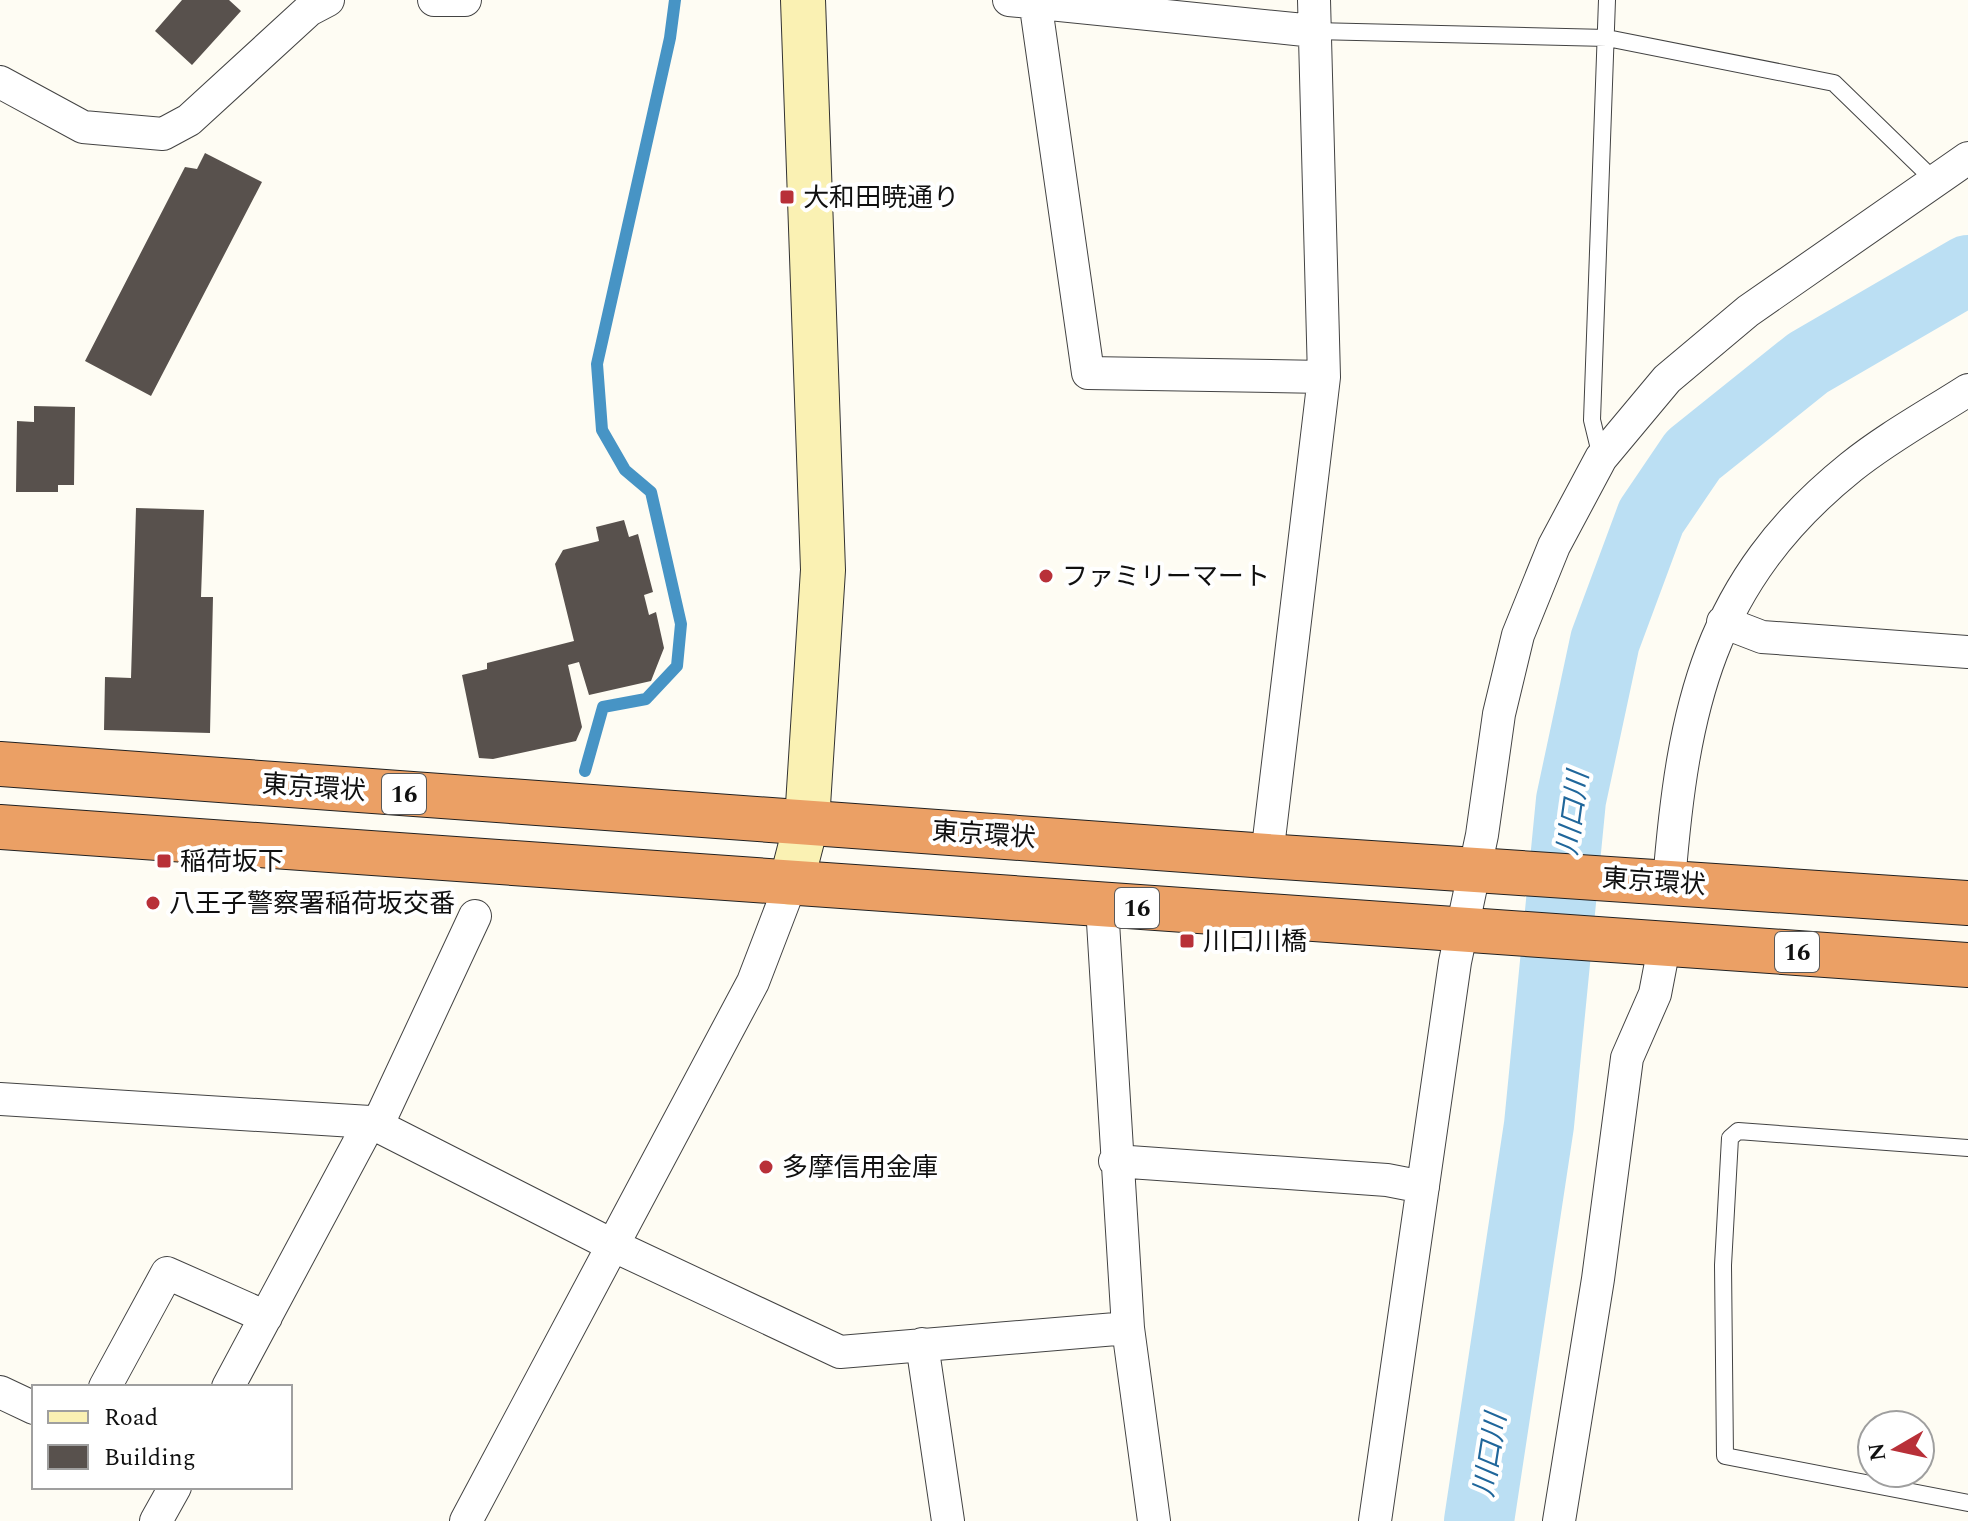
<svg xmlns="http://www.w3.org/2000/svg" width="1968" height="1521" viewBox="0 0 1968 1521" font-family="Spectral,'Noto Sans JP',serif">
<rect width="100%" height="100%" fill="#fefcf3"/>
<g fill="none" stroke-linecap="round" stroke-linejoin="round">
<path stroke="#4794c5" stroke-width="12" d="M585 771 603 707 646 699 677 666 681 624 651 492 625 470 602 430 597 364 670 38 675 0"/>
<path stroke="#bbdff3" stroke-width="70" d="M1479 1521 1539 1125 1571 800 1605 641 1651 517 1693 455 1808 363 1968 270"/>
</g>
<path fill="#58514d" d="M182 0H229L241 11 192 65 155 31Z
M205 153 262 182 151 396 85 361 185 167 197 169Z
M34 406 75 407 74 485H58V492H16L17 421 34 422Z
M136 508 204 510 201 597H213L210 733 104 730 105 677 131 678Z
M624 520 629 537 638 534 653 592 644 595 649 615 656 612 664 648 651 681 589 695 579 662 568 665 582 727 576 741 493 759 479 758 462 675 487 669V663L574 641 555 564 563 550 599 541 596 527Z"/>
<g fill="none" stroke-linecap="round" stroke-linejoin="round">
<g stroke="#434343" stroke-width="18">
<path id="lane" d="M1314 31 1607 38 1834 83 1937 183
M1601 457 1592 420 1607 0
M1968 1148 1738 1131 1730 1138 1723 1265 1725 1456 1968 1503"/>
</g>
<g stroke="#434343" stroke-width="34">
<path id="street" d="M434 0H465
M1009 0 1314 31
M1035 0 1088 373 1324 377
M0 82 83 127 163 134 189 120 309 10 328 0
M1723 622 1762 637 1968 652
M1267 856 1324 377 1314 0
M1669 882C1683 708 1708 582 1851 467 1887 438 1929 415 1968 390
M1102 906 1128 1328 1154 1521
M0 1099 370 1122 612 1245 840 1352 1128 1328
M377 1126 475 916
M1115 1161 1387 1180 1423 1187
M922 1344 948 1521
M105 1387 167 1273 266 1317
M228 1387 370 1122
M0 1392 34 1408
M156 1521 175 1487
M466 1521 753 982 791 883
M1375 1521 1455 962 1482 835 1499 714 1518 635 1554 546 1601 458 1667 379 1748 311 1968 158
M1559 1521 1598 1279 1627 1058 1655 994 1665 942"/>
</g>
<g stroke="#323232" stroke-width="46">
<path id="secondary" d="M791 883 807 821 823 570 803 0"/>
</g>
<g stroke="#212121" stroke-width="46">
<path id="highway" d="M0 764 1267 856 1968 903
M0 827 1968 965"/>
</g>
<use href="#lane" stroke="#fff" stroke-width="16"/>
<use href="#street" stroke="#fff" stroke-width="32"/>
<use href="#secondary" stroke="#faf1b3" stroke-width="44"/>
<use href="#highway" stroke="#eba065" stroke-width="44"/>
</g>
<g fill="#b83038" stroke="#fff" stroke-width="3">
<rect x="779" y="189" width="16" height="16" rx="4"/>
<circle cx="1046" cy="576" r="8"/>
<rect x="156" y="853" width="16" height="16" rx="4"/>
<circle cx="153" cy="903" r="8"/>
<rect x="1179" y="933" width="16" height="16" rx="4"/>
<circle cx="766" cy="1167" r="8"/>
</g>
<g text-anchor="middle" stroke-width="8" stroke-linejoin="round" paint-order="stroke">
<g fill="#fff" stroke="#585858" stroke-width="2">
<rect x="382" y="774" width="44" height="40" rx="6"/>
<rect x="1115" y="888" width="44" height="40" rx="6"/>
<rect x="1775" y="932" width="44" height="40" rx="6"/>
</g>
<g font-size="24" font-weight="bold" fill="#101010">
<text x="404" y="802">16</text>
<text x="1137" y="916">16</text>
<text x="1797" y="960">16</text>
</g>
<g font-size="26" fill="#101010" stroke="#fff" text-anchor="start">
<text x="803" y="206">大和田暁通り</text>
<text x="1062" y="585">ファミリーマート</text>
<text x="180" y="870">稲荷坂下</text>
<text x="169" y="912">八王子警察署稲荷坂交番</text>
<text x="1203" y="950">川口川橋</text>
<text x="782" y="1176">多摩信用金庫</text>
</g>
<g font-size="26" fill="#101010" stroke="#fff">
<text transform="translate(314 787) rotate(4)" y="9">東京環状</text>
<text transform="translate(984 834) rotate(4)" y="9">東京環状</text>
<text transform="translate(1654 881) rotate(4)" y="9">東京環状</text>
</g>
<g font-size="28" font-style="italic" fill="#20679b" stroke="#fff">
<text transform="translate(1572 813) rotate(-82)" y="10">川口川</text>
<text transform="translate(1489 1455) rotate(-81)" y="10">川口川</text>
</g>
</g>
<rect x="32" y="1385" width="260" height="104" fill="#ffffff" stroke="#9f9f9f" stroke-width="2"/>
<rect x="48" y="1411" width="40" height="12" fill="#faf1b3" stroke="#9f9f9f" stroke-width="2"/>
<text x="104" y="1425" font-size="24" fill="#101010">Road</text>
<rect x="48" y="1445" width="40" height="24" fill="#58514d" stroke="#9f9f9f" stroke-width="2"/>
<text x="104" y="1465" font-size="24" fill="#101010">Building</text>
<g transform="translate(1896 1449) rotate(261)"><circle r="38" fill="#ffffff" stroke="#9f9f9f" stroke-width="2"/>
<path d="M0-6L14 30L0 20L-14 30Z" fill="#b83038"/>
<text y="-12" font-size="22" font-weight="bold" text-anchor="middle" fill="#101010">N</text>
</g>
</svg>
